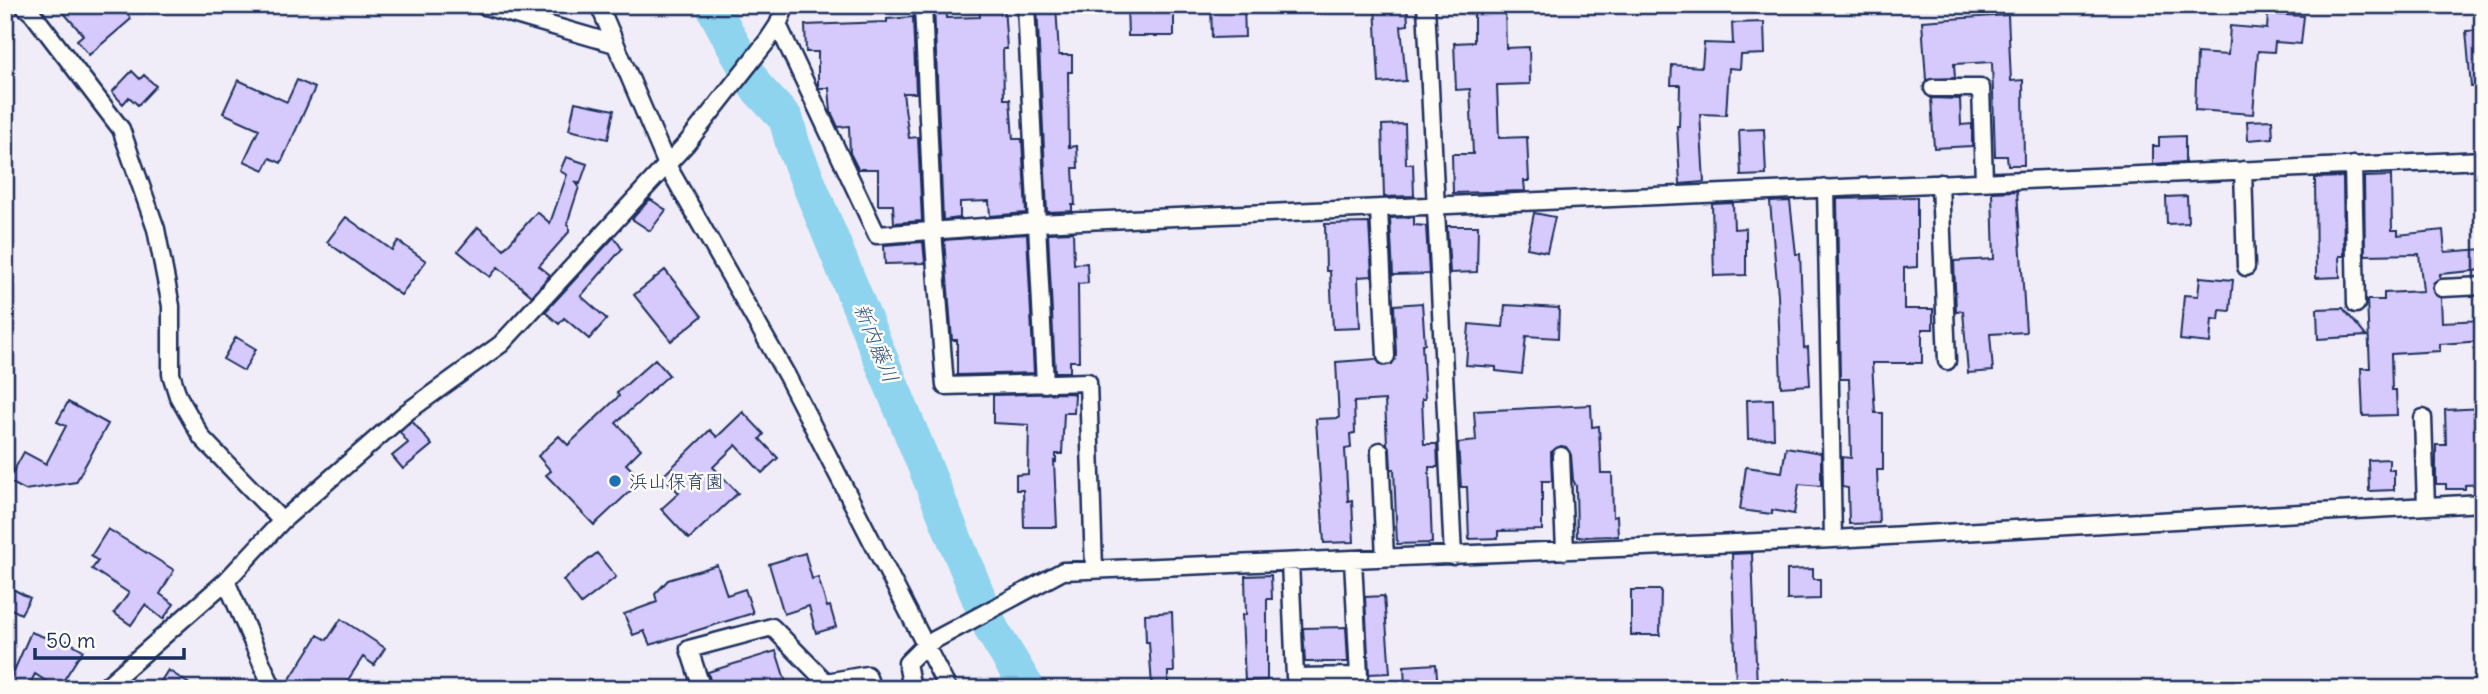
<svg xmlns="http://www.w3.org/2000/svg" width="2488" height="694" viewBox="0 0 2488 694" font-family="Delius,'Klee One',sans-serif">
<rect width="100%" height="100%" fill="#f1edf8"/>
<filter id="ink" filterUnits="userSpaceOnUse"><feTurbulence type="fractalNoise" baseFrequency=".0143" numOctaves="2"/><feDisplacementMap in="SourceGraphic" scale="14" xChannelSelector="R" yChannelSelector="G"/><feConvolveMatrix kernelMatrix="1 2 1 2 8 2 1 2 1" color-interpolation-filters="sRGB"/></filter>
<g filter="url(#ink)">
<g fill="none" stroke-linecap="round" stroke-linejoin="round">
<path stroke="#6092b5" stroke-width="6" d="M5 20 13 13 17 5"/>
<path stroke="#8ed4ef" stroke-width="35" d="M712 5 756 87 786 119 793 145 992 630 1028 689"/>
</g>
<path fill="#d6c9fb" stroke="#1b2f5e" stroke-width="2" d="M57 5H120L131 19 89 55 77 40 83 35Z
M934 5H946L947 18 980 17 979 8 1004 6 1007 49H1003L1004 99H1010L1013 139H1022L1026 213 990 216 989 201 960 202V218L943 220Z
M1037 5H1056L1059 55H1072V72H1068L1069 147 1077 146 1078 168H1073L1075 205H1072V211L1047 212Z
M1127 5H1174V36H1128Z
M1211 5H1244L1245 37 1212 38Z
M1375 5H1407L1408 25 1401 26 1406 81 1379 83Z
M1474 5H1505L1506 48 1529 47 1530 84 1497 85 1499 138 1527 137 1529 181H1524L1525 191 1453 193 1452 154H1473L1470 89 1456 90 1454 43 1474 42Z
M2268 14 2304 16 2301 44 2275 42 2274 52 2258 51 2253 114 2195 110 2197 53 2228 55 2230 26 2267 29Z
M2008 15 2011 81 2023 80 2024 165H2008L2007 156H1995L1992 62 1954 64 1955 78 1926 80 1922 21Z
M913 17 916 93H903L909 138 918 137 922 221 894 223 893 205H878V169H858L850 153 849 126 838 127 831 112 829 88H819L818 86V52H806L805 25 887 22V19Z
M1764 22 1765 54 1741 55 1740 69 1729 68 1726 115 1700 114 1704 182 1680 184 1677 126H1679L1680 85H1671L1672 65 1702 67 1704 43 1733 44 1732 23Z
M2483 30V86L2471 87 2466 31Z
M132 71 140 79 144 75 156 86 138 105 129 97 123 104 112 92Z
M238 80 287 102 297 80 315 88 281 163 270 158 264 170 244 161 259 129 223 113Z
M1931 98 1960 99 1961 125 1972 124V146L1934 148Z
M575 102 614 110 608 139 569 130Z
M2272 120 2273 138 2248 140 2247 121Z
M1405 124 1406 164H1413L1414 196 1384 197 1382 125Z
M1764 129 1766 175 1741 176 1739 130Z
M2185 136V162L2153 164V146H2159V137Z
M566 157 587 164 580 184 575 181 579 187 567 224 569 226V232L539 266 550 275 532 296 498 267 490 277 458 251 478 227 504 249 537 212 550 223 567 175 560 171Z
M2391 176 2392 230H2398V235L2443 230 2445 252 2483 249V270L2440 274V278L2433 283 2432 288 2434 294 2441 298 2442 322 2483 320V341L2440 344V351L2391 354 2392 390H2396L2397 415 2363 416 2361 368H2370L2367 300H2384V293L2423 291 2419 254 2365 255 2364 177Z
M2343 177 2344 256H2339L2340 277 2316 278 2315 178Z
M2017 191 2026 332 1990 334 1993 371 1968 373 1963 311 1956 312 1954 261 1994 259 1992 192Z
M2187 196 2188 223 2167 224 2166 197Z
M1917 197V267L1904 268V309H1933V329H1922V363H1872L1875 413H1883V470H1877L1879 523 1849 524 1848 488 1842 487V457L1851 458 1849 379H1840L1837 199Z
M650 199 666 210 650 231 632 219Z
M1790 201 1796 254H1800L1804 348 1808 347 1810 385 1781 387 1778 295 1770 202Z
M1733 203 1734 229 1746 228V275L1714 276 1712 204Z
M1534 213 1555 217 1547 252 1527 248Z
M346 217 392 250 398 241 426 261 401 295 327 242Z
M1414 217V225L1426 226 1429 274 1393 275 1390 218Z
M1369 223 1372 276 1358 277 1360 328 1333 329 1330 271H1326L1325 224Z
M1447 226H1478L1477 272 1450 273Z
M1073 232 1074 264 1087 263 1088 283 1078 284 1079 361H1070V372H1055L1048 233Z
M1027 234 1034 373 957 375V340H952L944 240Z
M614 237 622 249 581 296 607 319 589 339 564 318 559 324 545 312Z
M923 242 925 263 885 264 884 245Z
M665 270 702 316 671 341 634 295Z
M2200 277 2233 280 2230 311 2220 310 2219 320 2212 319 2210 343 2180 340 2184 295 2198 296Z
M1422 303 1425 344H1422L1425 399H1422L1424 444H1437L1438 467H1429L1432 543 1397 544 1394 469H1391L1390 450 1387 444 1385 400 1354 402 1355 433 1350 434 1351 448 1345 449 1348 501 1352 500 1354 542 1324 543 1316 419 1339 418 1336 362 1376 359 1382 366 1392 364 1396 355 1394 305Z
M1505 305 1559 308 1558 338 1526 336 1522 374 1496 371V367L1466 365 1469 324 1503 327Z
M2343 308 2366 336 2318 339 2317 309Z
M236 337 256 349 244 371 223 359Z
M655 359 669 375 616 423 641 449 626 464 642 480 594 525 546 475 551 471 538 456 559 436 568 445 619 396 617 393Z
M1070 393 1075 394 1074 413H1064L1062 454H1056V462L1054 461 1057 527H1024L1023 490H1016V475L1028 474 1029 425 993 423V395Z
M1773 399 1774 438 1748 439 1747 400Z
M68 402 108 424 76 482 25 490 8 481 24 452 46 464 66 426 57 422Z
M1591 405 1592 427 1599 426 1601 473H1612L1613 517 1617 516 1618 536 1577 537 1576 486 1573 480 1571 455 1566 447 1561 446 1551 452 1552 481H1542V530L1498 531V538L1469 539 1467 487H1461L1458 443 1476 441 1474 411Z
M2483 408V484L2465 485V489H2446V484H2436V445H2446L2445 410Z
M743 412 764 434 760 439 778 458 762 473 736 445 713 467 738 493 689 539 661 509 679 493 663 476 710 430 717 437Z
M412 421 432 445 403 469 392 456 408 443 400 432Z
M1786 447 1821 453V486L1799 484 1794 514 1772 510V514L1740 510 1746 467 1782 472Z
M2389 459V470H2394V490L2369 491 2368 460Z
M108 529 174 570 160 594 174 604 163 619 145 605 131 625 114 613 129 593 92 569 98 561 91 556Z
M597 553 616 577 581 604 563 580Z
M805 553 812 579 818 577 827 607 830 606 836 627 816 633 809 606 784 614 769 564Z
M1752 553 1757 689H1736L1732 554Z
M717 565 727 595 745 589 753 613 650 645 644 631 633 635 624 614 657 602 655 594 668 580Z
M1813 569V579H1820V599L1787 600V570Z
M1271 575 1272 599H1267V680L1245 681 1242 615H1246L1245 576Z
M5 585 30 598 21 614 5 606Z
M1631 590H1661L1660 635H1631Z
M1384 596 1390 673 1369 674 1365 597Z
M1172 612 1174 672H1168V686L1152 687 1149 642H1146L1145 614Z
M341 619 385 648 374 665 363 657 342 689H305L290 679 318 635 327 640Z
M1346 627 1348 662H1305L1303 628Z
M31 632 65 645 67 641 83 650 58 689 35 674 27 689H6Z
M776 651 788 689H712L708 672Z
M1436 664 1438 689H1405L1404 666Z
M168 670 197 689H156Z"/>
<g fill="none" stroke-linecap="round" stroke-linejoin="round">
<g stroke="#1b2f5e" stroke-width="21">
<path id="minor" d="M23 5 33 14 121 129 156 229 171 306V374L178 396 202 438 282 521
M481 5 615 44
M599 5 667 165 787 376 948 689
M923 5 933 230 945 386 1088 382 1094 569
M1026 5 1045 384
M1426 5 1453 556
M778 25 877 235 1037 223 2483 160
M1933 88H1981L1984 181
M2353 165 2356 304
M2243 170 2246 267
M1940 183 1947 361
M1826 188 1833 539
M1379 209 1386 356
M2442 288 2483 286
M2423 418 2426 506
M1380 451 1385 558
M1561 456 1565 551
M1290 562 1295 677 1359 676 1353 560
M226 581 273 689
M103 689 226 581 282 521 407 412 501 344 687 143 768 40 778 25 786 5
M702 689 689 649 772 627 826 682 867 675 872 689
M912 689 907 663 925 645 1063 571 1833 539 2483 503"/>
</g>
<use href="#minor" stroke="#fdfcf7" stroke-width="16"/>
</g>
</g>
<circle fill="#1f6fb2" stroke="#fdfcf7" stroke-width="2.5" cx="615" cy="481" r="7"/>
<g text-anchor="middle" stroke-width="5" stroke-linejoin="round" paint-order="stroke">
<g font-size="19" fill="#1b2f5e" stroke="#fdfcf7" text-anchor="start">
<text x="629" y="488">浜山保育園</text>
</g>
<g font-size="21" font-style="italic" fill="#385882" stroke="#fdfcf7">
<text transform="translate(876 343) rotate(68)" y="7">新内藤川</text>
</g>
</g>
<rect width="2488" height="694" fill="none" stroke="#fdfcf7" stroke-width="28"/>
<rect x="14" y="14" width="2460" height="666" fill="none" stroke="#1b2f5e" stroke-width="2.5" filter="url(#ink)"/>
<path d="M35 648v10h149v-10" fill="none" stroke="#1b2f5e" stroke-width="3.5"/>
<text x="46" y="648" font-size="21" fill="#1b2f5e" stroke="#fdfcf7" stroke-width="5" paint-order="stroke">50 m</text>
</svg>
